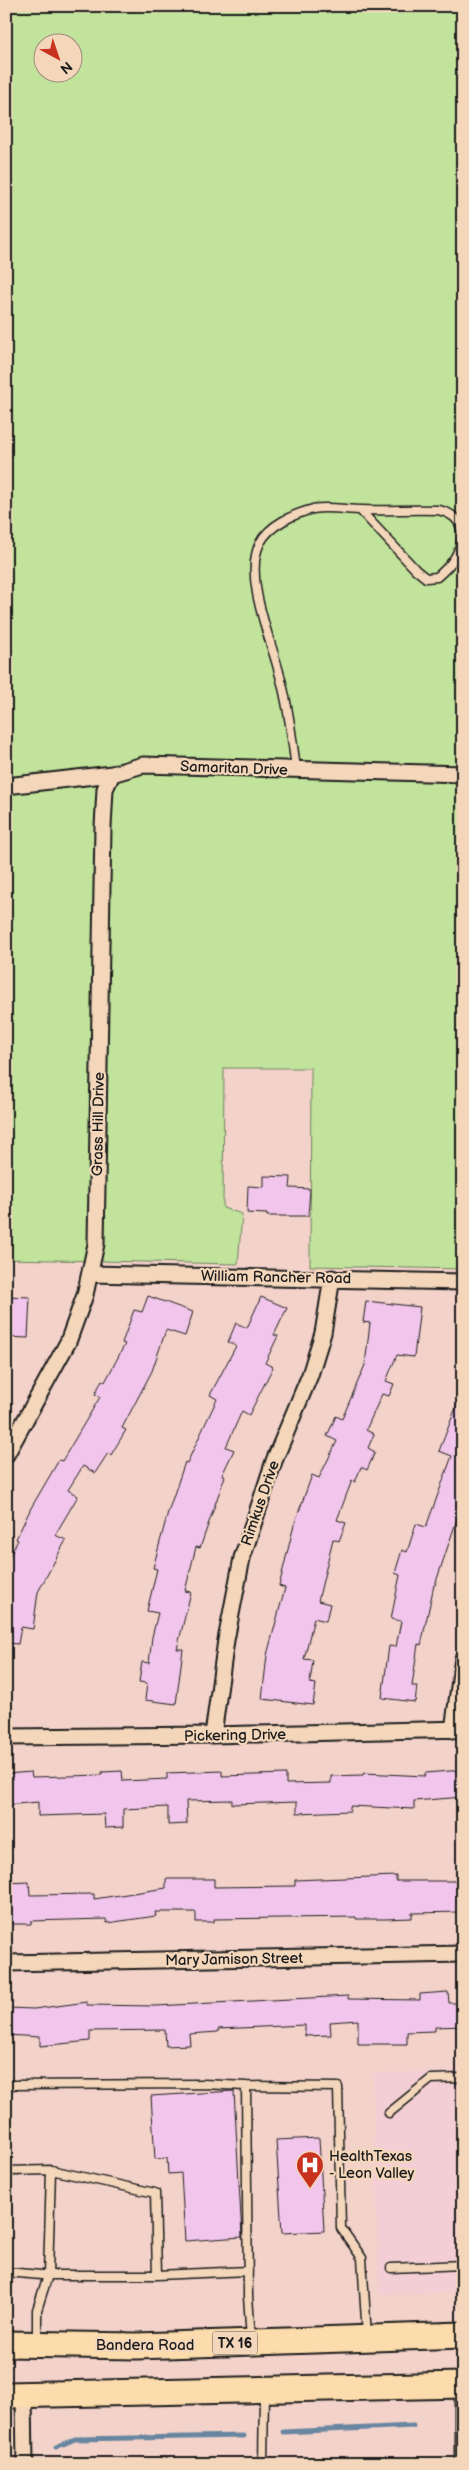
<svg xmlns="http://www.w3.org/2000/svg" width="469" height="2470" viewBox="0 0 469 2470" font-family="'Balsamiq Sans',sans-serif">
<rect width="100%" height="100%" fill="#f3d2ca"/>
<filter id="ink" filterUnits="userSpaceOnUse"><feTurbulence type="fractalNoise" baseFrequency=".02" numOctaves="2"/><feDisplacementMap in="SourceGraphic" scale="10" xChannelSelector="R" yChannelSelector="G"/><feConvolveMatrix kernelMatrix="1 2 1 2 8 2 1 2 1" color-interpolation-filters="sRGB"/></filter>
<g filter="url(#ink)">
<path fill="#f3ced4" d="M463 2071V2292L379 2294 373 2073Z"/>
<path fill="#c1e39c" stroke="#6e805c" fill-rule="evenodd" d="M6 6H463V1269L310 1266 311 1068H224L223 1208 242 1214 238 1264 6 1259ZM42 42H72V72H42Z"/>
<g fill="none" stroke-linecap="round" stroke-linejoin="round">
<path stroke="#6886a0" stroke-width="5" d="M283 2432 413 2426
M56 2447 75 2439 244 2436"/>
</g>
<path fill="#f2c6ec" stroke="#1c1c1c" d="M264 1176 291 1177 290 1188 310 1189 308 1216H267V1214L247 1213 248 1186 264 1187Z
M6 1296 30 1297 28 1338 6 1337Z
M148 1296 193 1312 185 1336 166 1330 152 1371 122 1428 126 1430 111 1455 108 1453 95 1473 83 1466 68 1490 78 1496 55 1535 66 1540 38 1592 33 1629 21 1627 18 1644 6 1643V1563L18 1540 16 1539 31 1508 59 1460 62 1461 100 1397 95 1394 102 1380 105 1382 125 1344 122 1343 134 1310 142 1312Z
M261 1297 287 1308 274 1335 278 1336 265 1363 273 1367 249 1415 242 1411 226 1447 234 1450 222 1475 225 1476 200 1548 196 1547 185 1591 191 1592 177 1649H183L176 1704 145 1700 147 1683 139 1682 142 1662 149 1663 152 1637 158 1613 147 1611 157 1569 153 1568 168 1512 185 1462 187 1463 217 1399 210 1395 236 1346 228 1342 236 1323 247 1328Z
M366 1301 420 1307 414 1357 397 1355 386 1381 394 1384 389 1396 382 1394 366 1430 374 1434 368 1448 375 1452 367 1470 361 1467 355 1482 352 1480 337 1520 346 1523 339 1541 333 1539 318 1601 330 1604 326 1621 314 1618 304 1659 313 1660 310 1683 316 1684 313 1705 262 1699 267 1655 285 1588 279 1586 294 1525 312 1475 319 1478 337 1441 327 1436 336 1416 342 1419 365 1365 370 1323 363 1322Z
M462 1392 463 1501 435 1585H434L421 1645 418 1644 412 1686H417L415 1702 382 1698 389 1646 396 1647 401 1621 391 1619 400 1575 395 1573 402 1550 407 1552 416 1524 426 1527 452 1456 439 1451Z
M463 1770V1797L414 1801V1809L350 1806V1811L297 1813V1802L232 1804V1800L186 1801 187 1824 168 1825V1807L123 1809V1827L105 1828 104 1814 38 1816V1802L6 1805V1774L31 1772 32 1777 102 1775V1772L122 1771 123 1781 167 1779V1773L222 1771V1776L286 1774V1784L331 1783V1776L363 1775 364 1773 425 1776V1773Z
M396 1876V1881H463V1912L412 1913V1918L385 1919H356V1917L214 1919V1922H196V1912H155L156 1916 107 1923 106 1919 31 1921V1924H6V1883L29 1882 30 1895 94 1894V1899L166 1888V1879H214V1887L295 1886V1880Z
M448 1992 449 2003H463V2026L435 2027V2031L407 2032V2044H358V2020L330 2022 331 2035 305 2036V2025L218 2029V2032L189 2034 190 2045 166 2046 165 2030 90 2031V2041L40 2046V2037L6 2035V2008L34 2009 87 2002V2005L156 2006 348 1996V1999L420 2000V1994Z
M234 2091 242 2237 185 2241 181 2173 168 2174 167 2158 155 2159 151 2096Z
M319 2138 324 2231 282 2233 276 2140Z"/>
<g fill="none" stroke-linecap="round" stroke-linejoin="round">
<g stroke="#1c1c1c" stroke-width="11">
<path id="lane" d="M360 510 416 570 426 578 437 577C451 565 459 555 463 536
M296 769C292 737 288 704 279 672 271 640 243 576 260 543 269 525 294 514 313 509 327 506 347 510 362 510 387 511 412 509 438 510 453 513 460 520 463 535
M6 2085 203 2084 246 2086 248 2296 251 2339
M246 2086 338 2087 341 2228 362 2258 367 2336
M389 2113 431 2079 463 2078
M6 2171 51 2170 155 2193 157 2275 248 2271
M391 2268 463 2265
M6 2272 41 2275H157
M37 2342V2310L48 2275 51 2170
M459 2387V2464
M263 2464 264 2392"/>
</g>
<g stroke="#1c1c1c" stroke-width="19">
<path id="street" d="M6 786 112 774 143 765 463 774
M90 1274 463 1282
M6 1455 68 1342 85 1295 96 1244 103 827 105 789 112 774
M453 1730 463 1658
M213 1735 226 1640 242 1558 274 1461 310 1375 323 1333 332 1278
M6 1737 213 1735 463 1729
M6 1963 463 1954
M24 2395 25 2464"/>
</g>
<g stroke="#1c1c1c" stroke-width="29">
<path id="primary" d="M6 2344 137 2346 463 2335
M6 2395 463 2385"/>
</g>
<use href="#lane" stroke="#f4d7bb" stroke-width="8"/>
<use href="#street" stroke="#f4d7bb" stroke-width="15"/>
<use href="#primary" stroke="#fcdcac" stroke-width="25"/>
</g>
</g>
<defs>
<g id="hospital-pin" transform="scale(1.4375)"><path d="M0 17L-7.5 6A9.5 9.5 0 1 1 7.5 6Z" fill="#c8321e" stroke="#f4d7bb"/><path d="M-5-5h3v3.5h4V-5h3V5h-3V1.5h-4V5h-3Z" fill="#fff"/></g>
</defs>
<g fill-rule="evenodd">
<use href="#hospital-pin" x="310" y="2165"/>
</g>
<g text-anchor="middle" stroke-width="4.5" stroke-linejoin="round" paint-order="stroke">
<rect fill="#f4d7bb" stroke="#5d544c" stroke-width="1" x="212.5" y="2331.5" width="45" height="23" rx="4"/>
<g font-size="14" font-weight="bold" fill="#1c1c1c">
<text x="235" y="2348">TX 16</text>
</g>
<g font-size="15" fill="#1c1c1c" stroke="#f4d7bb">
<text transform="translate(234 768) rotate(2)" y="5">Samaritan Drive</text>
<text transform="translate(98 1124) rotate(-89)" y="5">Grass Hill Drive</text>
<text transform="translate(276 1277) rotate(1)" y="5">William Rancher Road</text>
<text transform="translate(260 1503) rotate(-71)" y="5">Rimkus Drive</text>
<text transform="translate(235 1735) rotate(-1)" y="5">Pickering Drive</text>
<text transform="translate(234 1959) rotate(-1)" y="5">Mary Jamison Street</text>
<text x="145" y="2350">Bandera Road</text>
</g>
<g font-size="15" fill="#1c1c1c" stroke="#f4d7bb" text-anchor="start">
<text x="329" y="2161">HealthTexas<tspan x="329" dy="17">- Leon Valley</tspan></text>
</g>
</g>
<rect width="469" height="2470" fill="none" stroke="#f4d7bb" stroke-width="25"/>
<rect x="12" y="12" width="444" height="2445" fill="none" stroke="#1c1c1c" stroke-width="2" filter="url(#ink)"/>
<g transform="translate(58 58) rotate(140)"><circle r="24" fill="#f4d7bb" stroke="#9e8c7b"/>
<path d="M0-4L9 19L0 12L-9 19Z" fill="#c8321e"/>
<text y="-8" font-size="14" font-weight="bold" text-anchor="middle" fill="#1c1c1c">N</text>
</g>
</svg>
